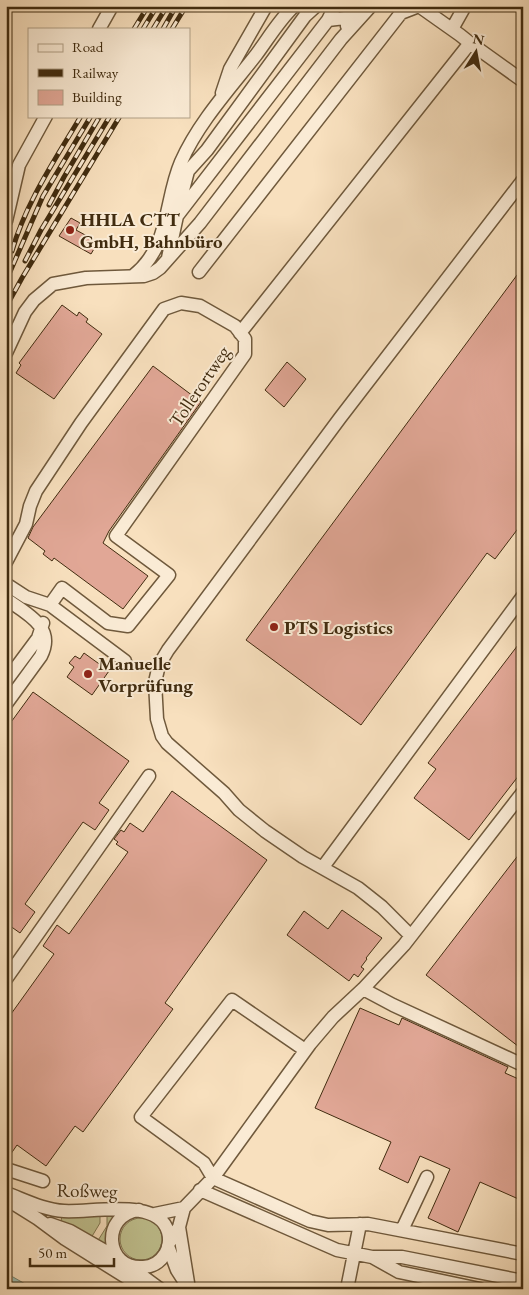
<svg xmlns="http://www.w3.org/2000/svg" width="529" height="1295" viewBox="0 0 529 1295" font-family="'EB Garamond',serif">
<rect width="100%" height="100%" fill="#f8e0be"/>
<filter id="stains"><feTurbulence type="fractalNoise" baseFrequency=".004" numOctaves="4"/><feColorMatrix values="0 0 0 0 .2 0 0 0 0 .09 0 0 0 0 .02 0 0 0 .5 -.17"/></filter>
<radialGradient id="worn" r=".72"><stop offset=".6" stop-color="#630" stop-opacity="0"/><stop offset="1" stop-color="#630" stop-opacity=".3"/></radialGradient>
<path fill="#c0c18f" stroke="#807650" d="M100 1214V1223L91 1238 61 1221 62 1216Z
M107 1214 114 1215 108 1228 107 1247 97 1242 107 1226Z
M120 1239a21 21 0 1 1 42 0a21 21 0 1 1-42 0Z"/>
<path fill="#9dbdb2" stroke="#788371" d="M6 1273 34 1289H6Z"/>
<path fill="#e1a796" stroke="#412c10" d="M71 218 80 223 76 230 98 242 91 254 59 236Z
M523 267V522L495 559 487 553 361 725 246 640Z
M62 305 77 316 79 312 88 319 86 322 102 334 54 399 16 373 21 365 19 363Z
M287 362 306 379 284 407 265 390Z
M153 366 201 402 109 531 103 543 148 576 123 609 54 558 52 561 43 554 45 551 28 538 33 527Z
M518 645 523 649V770L469 840 414 798 436 769 428 763Z
M84 653 109 671 92 695 67 677 74 667 69 663 75 656 80 659Z
M33 692 129 761 99 803 109 810 95 830 83 822 25 904 35 912 20 933 6 923V729Z
M172 791 267 860 165 1003 173 1009 83 1132 75 1126 46 1166 17 1145 6 1161V1021L54 954 43 946 57 925 69 934 128 852 116 844 118 842 114 839 121 830 124 832 130 823 143 832Z
M523 849V1050L426 975Z
M342 910 382 938 366 958 367 959 361 967 364 969 358 977 354 974 349 981 287 935 304 911 328 929Z
M360 1008 399 1025 402 1018 508 1067 505 1073 523 1081V1201L480 1182 458 1232 428 1218 450 1169 420 1156 408 1183 379 1169 391 1142 315 1108Z"/>
<g fill="none" stroke-linecap="round" stroke-linejoin="round">
<g stroke="#6f593c" stroke-width="15">
<path id="minor" d="M328 20 353 17 364 13
M347 26 352 6
M99 29 112 6
M452 29 465 6
M470 43 523 81
M222 93 230 69 266 6
M177 213 188 171 207 150 305 16 316 6
M6 221 19 165 46 116
M168 258 177 216 328 20 335 6
M199 272 401 13 419 6 460 35 470 43 240 333
M133 276C171 246 164 201 181 162 198 123 231 87 256 55 268 39 279 20 294 6
M6 353 25 312 34 300 53 284 86 278 144 276 153 273 160 268 200 223 341 39 369 8
M6 562 26 524 30 506 36 491 81 423 164 309 181 303 200 306 235 326 245 339V354L116 536 169 575 128 626 108 623 62 588 50 605
M6 584 26 597 50 605 125 661
M6 599C26 613 56 627 41 656L6 704
M6 681 38 638 43 623
M323 867 523 596
M411 936 382 907 358 888 303 857 265 831 239 810 224 793 167 743 162 736 157 719 155 682 159 665 168 650 340 418 523 180
M6 979 149 776
M363 989 393 1005 523 1065
M305 1050 232 1000 141 1117 204 1163 213 1178 310 1221 328 1225 368 1224 523 1254
M6 1169 43 1181
M200 1190 337 1250 372 1257H402L523 1281
M6 1193C25 1200 44 1210 64 1211 91 1213 159 1197 168 1232 170 1239 169 1248 165 1254 160 1262 152 1267 143 1267 105 1270 100 1215 139 1210
M6 1199 38 1219 65 1239 145 1289
M155 1214 184 1208
M50 1224 70 1231 119 1259
M179 1227 189 1289
M402 1230 427 1177
M169 1243 179 1227 184 1208 213 1178 310 1044 333 1017 363 989 404 945 523 792
M168 1246 177 1270 186 1284
M374 1258 399 1272 480 1289
M130 1267 160 1289
M347 1289 360 1224"/>
</g>
<use href="#minor" stroke="#faebd5" stroke-width="12"/>
<g stroke="#412c10" stroke-width="5">
<path id="rail" d="M134 29 148 6
M143 29 157 6
M153 29 167 6
M163 29 176 6
M172 29 186 6
M49 205 64 177 100 116
M12 251C26 202 55 160 81 116
M25 261 41 230 110 116
M6 281 43 196 91 116
M6 307 22 278 120 116"/>
</g>
<use href="#rail" stroke="#faebd5" stroke-width="3" stroke-dasharray="9" stroke-linecap="butt"/>
</g>
<g fill="#8f2418" stroke="#faebd5" stroke-width="2">
<circle cx="70" cy="230" r="5"/>
<circle cx="274" cy="627" r="5"/>
<circle cx="88" cy="674" r="5"/>
</g>
<g text-anchor="middle" stroke-width="4" stroke-linejoin="round" paint-order="stroke">
<g font-size="19" font-weight="bold" fill="#412c10" stroke="#faebd5" text-anchor="start">
<text x="80" y="226">HHLA CTT<tspan x="80" dy="22">GmbH, Bahnbüro</tspan></text>
<text x="284" y="634">PTS Logistics</text>
<text x="98" y="670">Manuelle<tspan x="98" dy="22">Vorprüfung</tspan></text>
</g>
<g font-size="19" fill="#412c10" stroke="#faebd5">
<text transform="translate(199 386) rotate(-56)" y="7">Tollerortweg</text>
<text transform="translate(87 1190) rotate(1)" y="7">Roßweg</text>
</g>
</g>
<rect width="529" height="1295" fill="none" stroke="#f8e0be" stroke-width="25"/>
<rect x="8" y="8" width="514" height="1280" fill="none" stroke="#412c10" stroke-width="2.5"/>
<rect x="12" y="12" width="504" height="1270" fill="none" stroke="#412c10"/>
<rect x="28" y="28" width="162" height="90" fill="#faebd5" stroke="#b09f86"/>
<rect x="38" y="44" width="25" height="8" fill="#faebd5" stroke="#b09f86"/>
<text x="72" y="52" font-size="15" fill="#412c10">Road</text>
<rect x="38" y="69" width="25" height="8" fill="#412c10" stroke="#b09f86"/>
<text x="72" y="78" font-size="15" fill="#412c10">Railway</text>
<rect x="38" y="90" width="25" height="15" fill="#e1a796" stroke="#b09f86"/>
<text x="72" y="102" font-size="15" fill="#412c10">Building</text>
<g transform="translate(476 52) rotate(11)" stroke="#faebd5" stroke-width="4" paint-order="stroke">
<path d="M0-4L9 19L0 12L-9 19Z" fill="#412c10"/>
<text y="-8" font-size="14" font-weight="bold" text-anchor="middle" fill="#412c10">N</text>
</g>
<path d="M30 1258v8h84v-8" fill="none" stroke="#412c10" stroke-width="2.5"/>
<text x="38" y="1258" font-size="15" fill="#412c10" stroke="#faebd5" stroke-width="4" paint-order="stroke">50 m</text>
<rect width="100%" height="100%" filter="url(#stains)"/>
<rect width="100%" height="100%" fill="url(#worn)"/>
</svg>
